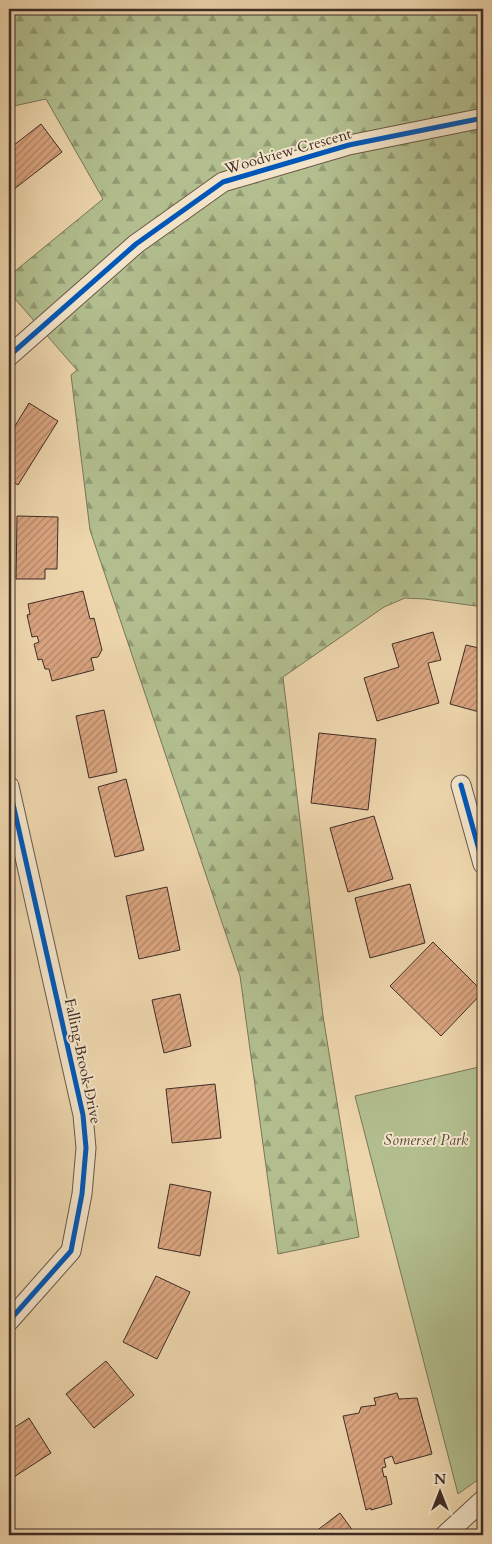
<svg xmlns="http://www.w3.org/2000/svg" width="492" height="1544" viewBox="0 0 492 1544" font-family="Cardo,serif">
<defs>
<pattern id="forest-firs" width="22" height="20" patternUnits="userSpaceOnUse" patternTransform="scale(1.25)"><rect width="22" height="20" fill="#b2be8e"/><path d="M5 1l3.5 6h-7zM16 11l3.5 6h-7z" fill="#929b74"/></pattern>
<pattern id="building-hatch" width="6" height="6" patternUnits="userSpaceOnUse" patternTransform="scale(1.25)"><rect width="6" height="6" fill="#d9a47f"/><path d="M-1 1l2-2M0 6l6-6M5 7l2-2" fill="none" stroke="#b18668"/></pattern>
</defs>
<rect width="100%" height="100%" fill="#edd5ac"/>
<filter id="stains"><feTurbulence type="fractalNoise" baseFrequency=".004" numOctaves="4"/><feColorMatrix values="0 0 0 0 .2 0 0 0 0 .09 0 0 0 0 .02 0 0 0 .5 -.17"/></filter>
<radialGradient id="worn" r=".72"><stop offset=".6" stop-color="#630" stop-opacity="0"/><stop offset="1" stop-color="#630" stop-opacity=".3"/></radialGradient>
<path fill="#b2be8e" stroke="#78765a" d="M483 1066V1476L458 1494 355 1096Z"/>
<path fill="url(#forest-firs)" stroke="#78765a" d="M9 9H483V607L425 599 405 598 384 607 283 677 323 1016 359 1237 278 1254 240 976 90 530 71 375 77 370 9 292V276L103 199 46 99 9 107Z"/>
<path fill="url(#building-hatch)" stroke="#3f2d26" d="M41 124 62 152 9 193V149Z
M29 403 58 421 18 485 9 479V436Z
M17 516 58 517 57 569H45V579H16Z
M83 591 90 619 94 618 102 650 98 657 91 658 94 670 52 681 49 669H45L42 659 38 660 34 644 39 642 37 636 32 637 27 615 30 614 28 604Z
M433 632 441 660 428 663 439 703 377 721 364 678 399 667 392 644Z
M466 645 483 649V713L450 704Z
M104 710 117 772 89 778 76 716Z
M319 733 376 739 368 810 311 803Z
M126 779 144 850 115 857 98 787Z
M374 816 393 879 348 892 330 828Z
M410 884 425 943 370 958 355 898Z
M167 887 180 950 139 959 126 896Z
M433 942 483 992 441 1036 390 986Z
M180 994 191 1046 164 1053 152 1000Z
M215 1084 221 1138 172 1143 166 1089Z
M9 1144H13L12 1197 9 1196Z
M170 1184 211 1192 200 1256 158 1248Z
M156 1276 190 1292 157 1359 123 1342Z
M106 1361 134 1395 94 1428 66 1394Z
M397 1393 399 1399 417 1398 432 1454 395 1464 392 1456 384 1459 386 1467 382 1468 384 1477 386 1476 392 1504 371 1510V1508L366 1510 343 1416 359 1413 361 1407 376 1405 374 1398Z
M29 1418 51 1453 9 1480V1431Z
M340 1513 356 1535H311Z"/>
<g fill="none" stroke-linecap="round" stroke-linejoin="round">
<g stroke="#6a5748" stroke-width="21">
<path id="minor" d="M9 356 136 244 223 182 349 145 483 118
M461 785 483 864
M9 786 83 1115 86 1148 82 1194 71 1251 9 1321
M445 1535 483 1500"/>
</g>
<use href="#minor" stroke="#f3e4c9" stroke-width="19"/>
<g stroke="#f3e4c9" stroke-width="8">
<path id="cycleway" d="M9 356 136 244 223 182 349 145 483 118
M461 785 483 864
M9 786 83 1115 86 1148 82 1194 71 1251 9 1321"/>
</g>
<use href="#cycleway" stroke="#0057b8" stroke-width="5"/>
</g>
<g text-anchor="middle" stroke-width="4" stroke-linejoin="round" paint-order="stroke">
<g font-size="15" fill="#3f2d26" stroke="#f3e4c9">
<text transform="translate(288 151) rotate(-16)" y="5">Woodview Crescent</text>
<text transform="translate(83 1061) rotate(78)" y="5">Falling Brook Drive</text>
</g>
<g font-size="15" font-style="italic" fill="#564a3b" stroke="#f3e4c9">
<text x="426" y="1145">Somerset Park</text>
</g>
</g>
<rect width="492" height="1544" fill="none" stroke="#edd5ac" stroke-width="30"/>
<rect x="10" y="10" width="472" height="1524" fill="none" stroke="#3f2d26" stroke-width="2.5"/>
<rect x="15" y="15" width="462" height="1514" fill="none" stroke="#3f2d26"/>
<g transform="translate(440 1492)" stroke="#f3e4c9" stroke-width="4" paint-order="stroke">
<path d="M0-4L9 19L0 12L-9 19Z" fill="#3f2d26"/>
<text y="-8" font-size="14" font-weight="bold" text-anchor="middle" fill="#3f2d26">N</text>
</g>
<rect width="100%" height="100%" filter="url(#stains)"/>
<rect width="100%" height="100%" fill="url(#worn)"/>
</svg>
